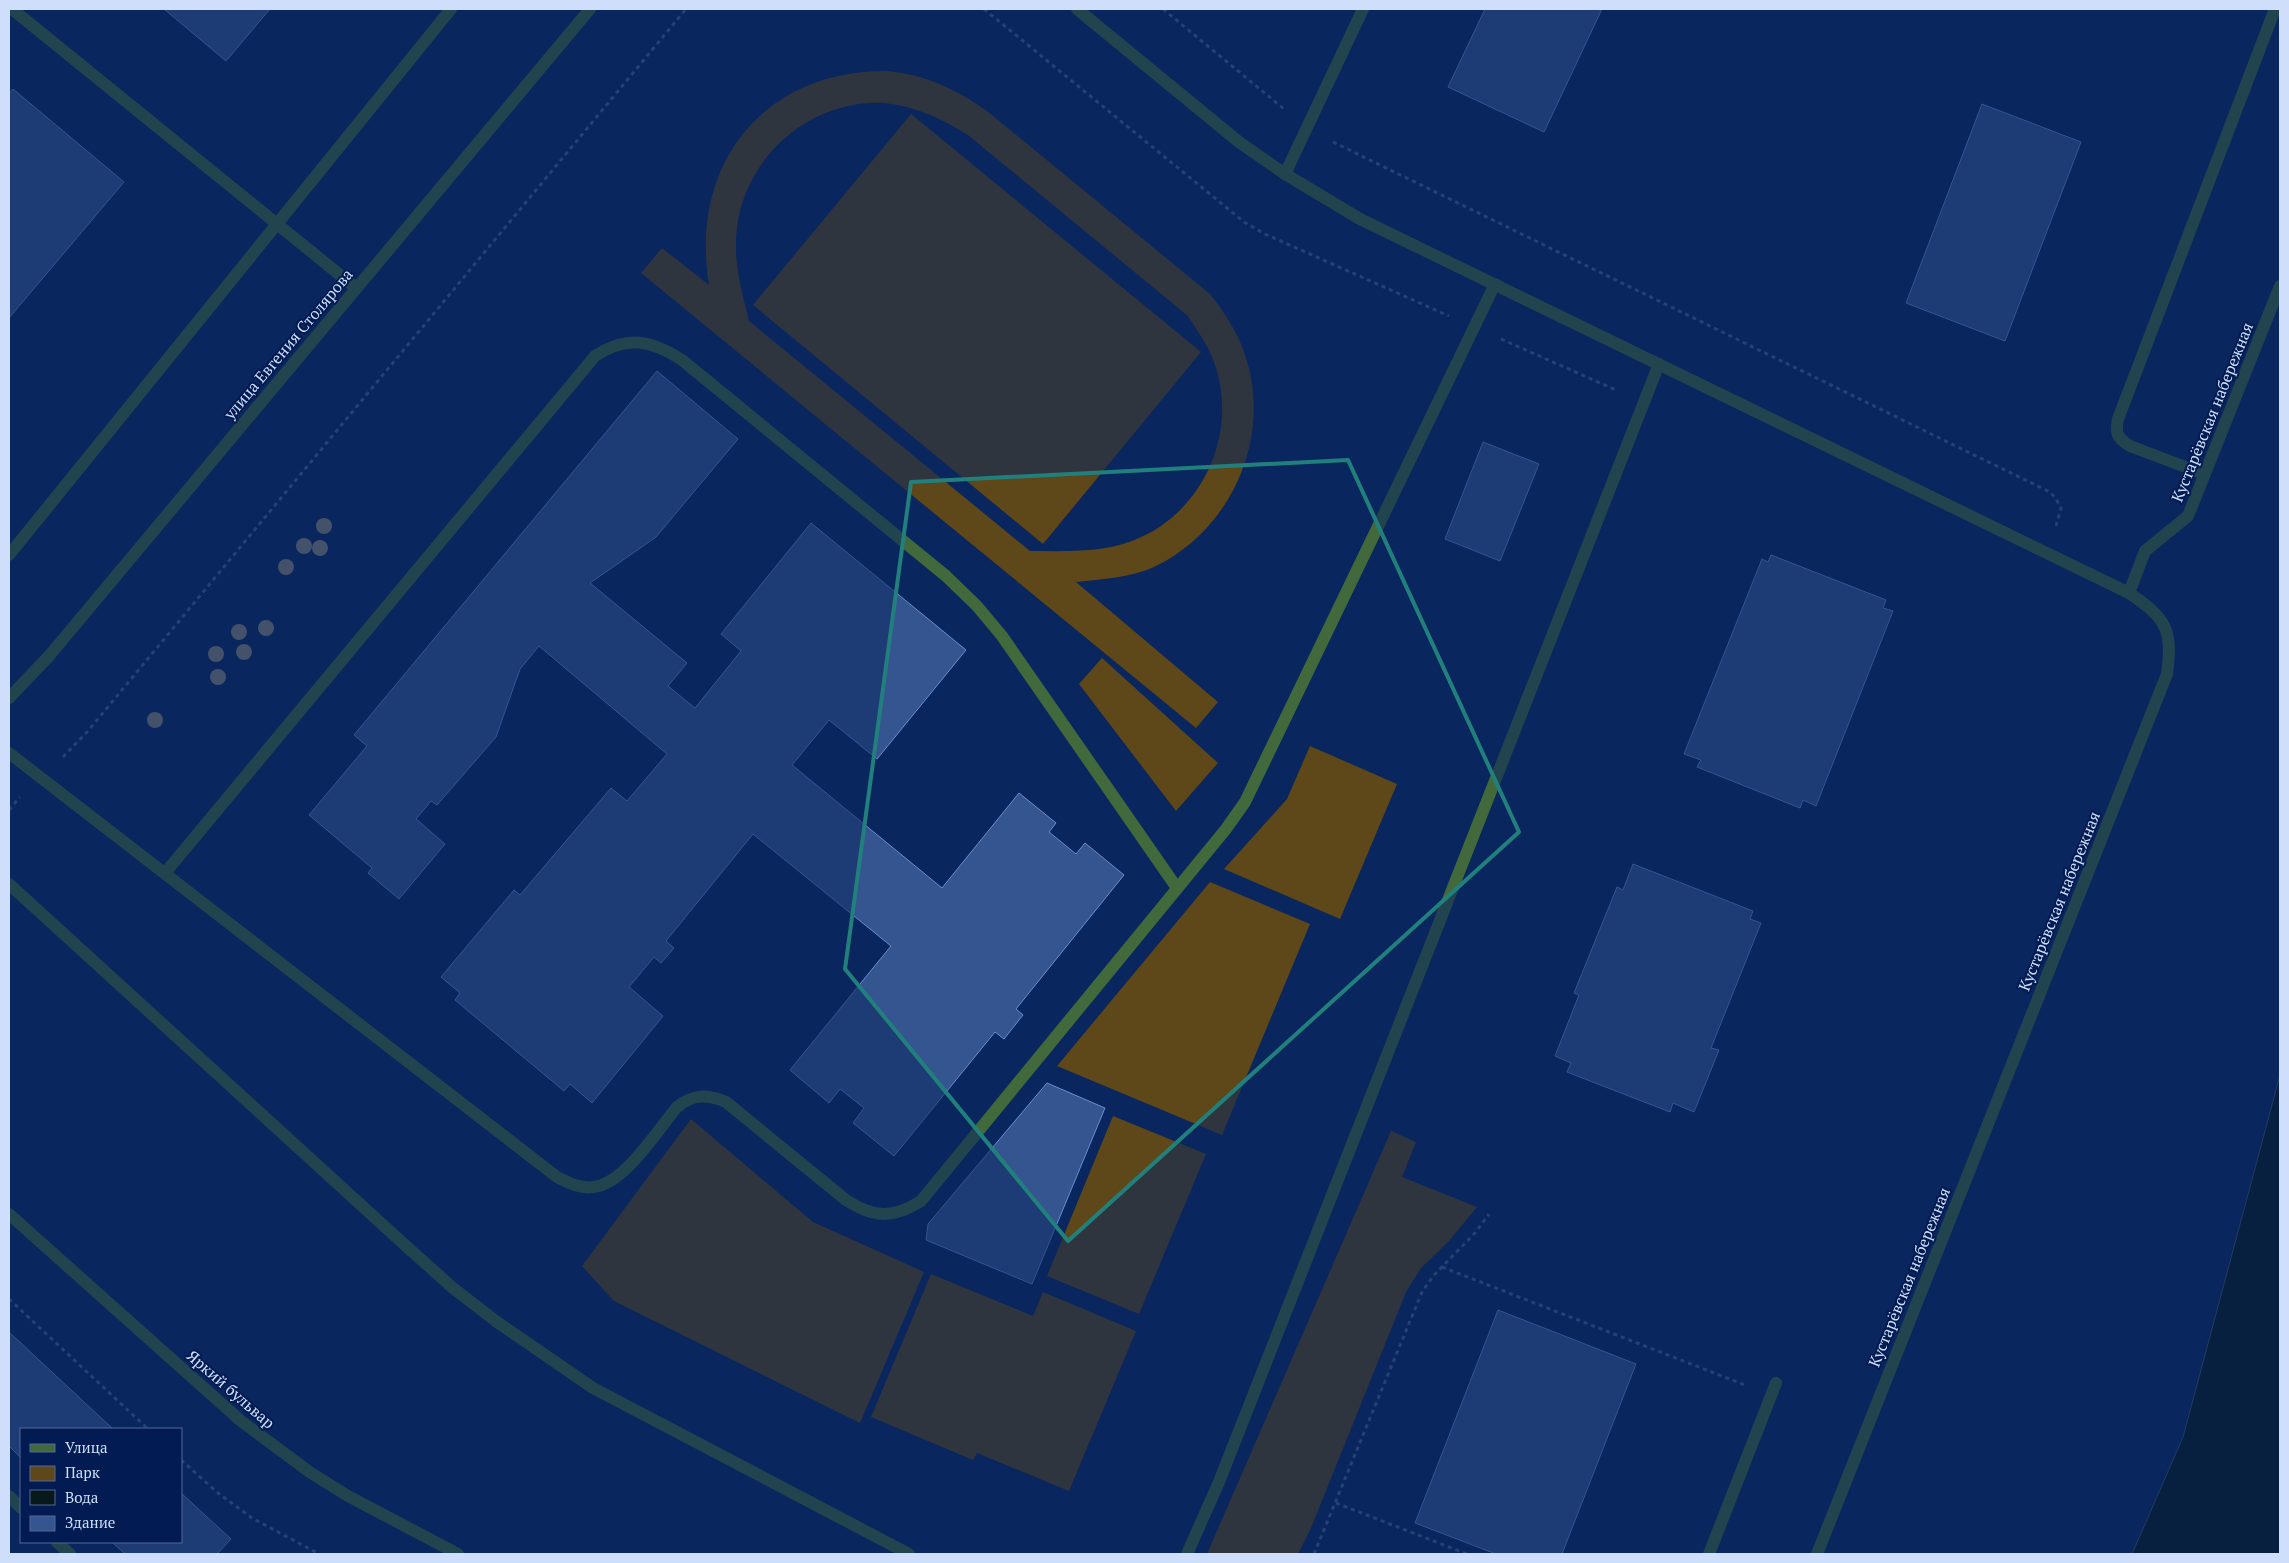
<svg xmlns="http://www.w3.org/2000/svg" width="2289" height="1563" viewBox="0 0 2289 1563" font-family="'PT Serif',serif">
<rect width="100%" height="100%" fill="#09265e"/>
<path fill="#5e4718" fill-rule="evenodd" d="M887 71C926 75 956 89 987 111L1210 294C1224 312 1237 331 1244 352 1274 435 1232 530 1154 567 1129 578 1103 579 1076 582L1218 702 1196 728 641 273 662 248 709 285C689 165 763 70 887 71ZM885 103C917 107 941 118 968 135L1188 316C1198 332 1208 345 1214 362 1240 433 1202 515 1132 541 1100 553 1064 551 1030 551L749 321C743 296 735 269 736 243 737 163 806 99 885 103Z
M911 114 1201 352 1043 544 753 305Z
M1102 658 1218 763 1176 811 1079 684Z
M1310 746 1397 784 1340 919 1224 869 1287 799Z
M1210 882 1310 924 1222 1135 1057 1066Z
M1113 1116 1206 1154 1139 1314 1047 1276Z
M691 1119 813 1222 924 1272 860 1423 614 1301 582 1266Z
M1391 1131 1416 1142 1402 1177 1477 1207 1449 1241 1421 1268 1406 1292 1311 1528 1298 1554H1207Z
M931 1274 1033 1316 1043 1292 1136 1331 1069 1491 977 1453 973 1460 871 1417Z"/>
<path fill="#07191b" stroke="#43545e" d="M2280 1075V1554H2132L2183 1437Z"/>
<path fill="#355591" stroke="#6a8ecf" d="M164 9H270L226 61Z
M1485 9H1602L1544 132 1448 87Z
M13 89 124 182 9 318V94Z
M1982 104 2081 142 2005 341 1906 303Z
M657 371 738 439 656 537 590 583 687 663 668 686 695 708 741 651 721 634 811 523 966 650 877 759 829 720 792 765 942 888 1019 793 1056 823 1049 832 1076 854 1085 843 1124 875 1016 1009 1023 1015 1004 1039 995 1032 894 1156 853 1123 864 1108 840 1089 829 1103 790 1070 891 946 753 834 666 941 674 948 661 963 654 957 629 987 663 1016 592 1103 570 1084 564 1091 455 1000 460 993 441 977 514 890 520 895 611 788 627 801 667 754 539 646 520 669 496 737 437 805 431 801 416 819 445 844 399 899 368 873 372 868 309 815 367 746 354 735Z
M1483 442 1539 464 1500 561 1445 539Z
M1771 555 1886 600 1883 608 1893 611 1816 806 1803 800 1800 808 1697 767 1701 760 1684 754 1762 559 1768 562Z
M1633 864 1753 911 1750 919 1761 923 1711 1048 1719 1050 1694 1112 1673 1103 1670 1112 1567 1072 1571 1063 1555 1056 1579 995 1574 993 1617 887 1623 890Z
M1047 1083 1105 1108 1032 1284 926 1240 928 1224Z
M1498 1310 1636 1364 1562 1554H1496L1415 1523Z
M9 1332 113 1429H21V1458L9 1446Z
M181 1493 231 1539 217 1554H125L112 1542H181Z"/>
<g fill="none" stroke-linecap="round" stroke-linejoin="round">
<path stroke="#4a6391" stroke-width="3" stroke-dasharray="4 4" stroke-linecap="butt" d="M984 9 1244 222 1265 234 1449 316
M1163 9 1284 109
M1333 142 2048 491 2055 497 2061 508 2056 526
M1501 339 1618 391
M63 757 88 731 686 9
M9 810 20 797
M1442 1267 1745 1385
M9 1299 148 1429
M181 1460 218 1493 252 1518 319 1554
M1336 1503 1467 1554
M1314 1554 1422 1292 1434 1275 1475 1233 1489 1214"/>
<path stroke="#41693c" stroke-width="12" d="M12 9 356 288
M1285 174 1363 9
M2204 474 2130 446C2117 438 2115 433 2118 419L2275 9
M9 555 451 9
M9 753 557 1177C569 1183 580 1189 594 1187 625 1183 657 1131 677 1107 693 1094 707 1094 726 1102L846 1200C874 1218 893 1219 921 1201L1226 829 1245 802 1495 284
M165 873 595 356C627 335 651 340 682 360L946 576 977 606 1002 636 1177 888
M9 884 406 1246 453 1288 497 1322 593 1388 909 1554
M9 1496 21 1508
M57 1542 70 1554
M1187 1554 1219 1482 1659 364
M1709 1554 1776 1383"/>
<path stroke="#41693c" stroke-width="12" d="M1077 9 1239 142 1285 174 1360 219 2129 593
M9 698 49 656 590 9
M9 1214 241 1421 311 1473 348 1496 458 1554
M1817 1554 2167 674C2173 629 2166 618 2129 593L2145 551 2188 516 2280 286"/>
</g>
<g fill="#8b857a">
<circle cx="324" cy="526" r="8"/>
<circle cx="304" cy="546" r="8"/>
<circle cx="320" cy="548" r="8"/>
<circle cx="286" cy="567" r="8"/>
<circle cx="266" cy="628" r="8"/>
<circle cx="239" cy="632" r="8"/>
<circle cx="244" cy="652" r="8"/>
<circle cx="216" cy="654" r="8"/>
<circle cx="218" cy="677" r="8"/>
<circle cx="155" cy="720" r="8"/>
</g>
<path d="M0 0H2289V1563H0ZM1348 460 1519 832 1068 1241 845 969 911 482Z" fill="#09265e" fill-opacity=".55" fill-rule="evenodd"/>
<path fill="none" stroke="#22807c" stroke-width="4" stroke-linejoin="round" d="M1348 460 1519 832 1068 1241 845 969 911 482Z"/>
<g text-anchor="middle" stroke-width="4" stroke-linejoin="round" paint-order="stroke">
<g font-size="16" fill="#cfdffb" stroke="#021b52">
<text transform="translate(288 344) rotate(-50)" y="6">улица Евгения Столярова</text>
<text transform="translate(2212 412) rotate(-68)" y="6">Кустарёвская набережная</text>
<text transform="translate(2059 901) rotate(-68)" y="6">Кустарёвская набережная</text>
<text transform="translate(1909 1277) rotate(-68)" y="6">Кустарёвская набережная</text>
<text transform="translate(231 1389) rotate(41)" y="6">Яркий бульвар</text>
</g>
</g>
<rect width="2289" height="1563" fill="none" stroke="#cfdffb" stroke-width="20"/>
<rect x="20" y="1428" width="162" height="115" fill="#021b52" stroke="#546996"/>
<rect x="30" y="1444" width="25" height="8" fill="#41693c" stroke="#546996"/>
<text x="65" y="1453" font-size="15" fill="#cfdffb">Улица</text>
<rect x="30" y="1466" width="25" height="15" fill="#5e4718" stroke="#546996"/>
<text x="65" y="1478" font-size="15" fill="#cfdffb">Парк</text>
<rect x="30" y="1490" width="25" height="15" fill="#07191b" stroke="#546996"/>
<text x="65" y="1503" font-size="15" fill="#cfdffb">Вода</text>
<rect x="30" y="1516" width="25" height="15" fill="#355591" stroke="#546996"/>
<text x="65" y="1528" font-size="15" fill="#cfdffb">Здание</text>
</svg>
